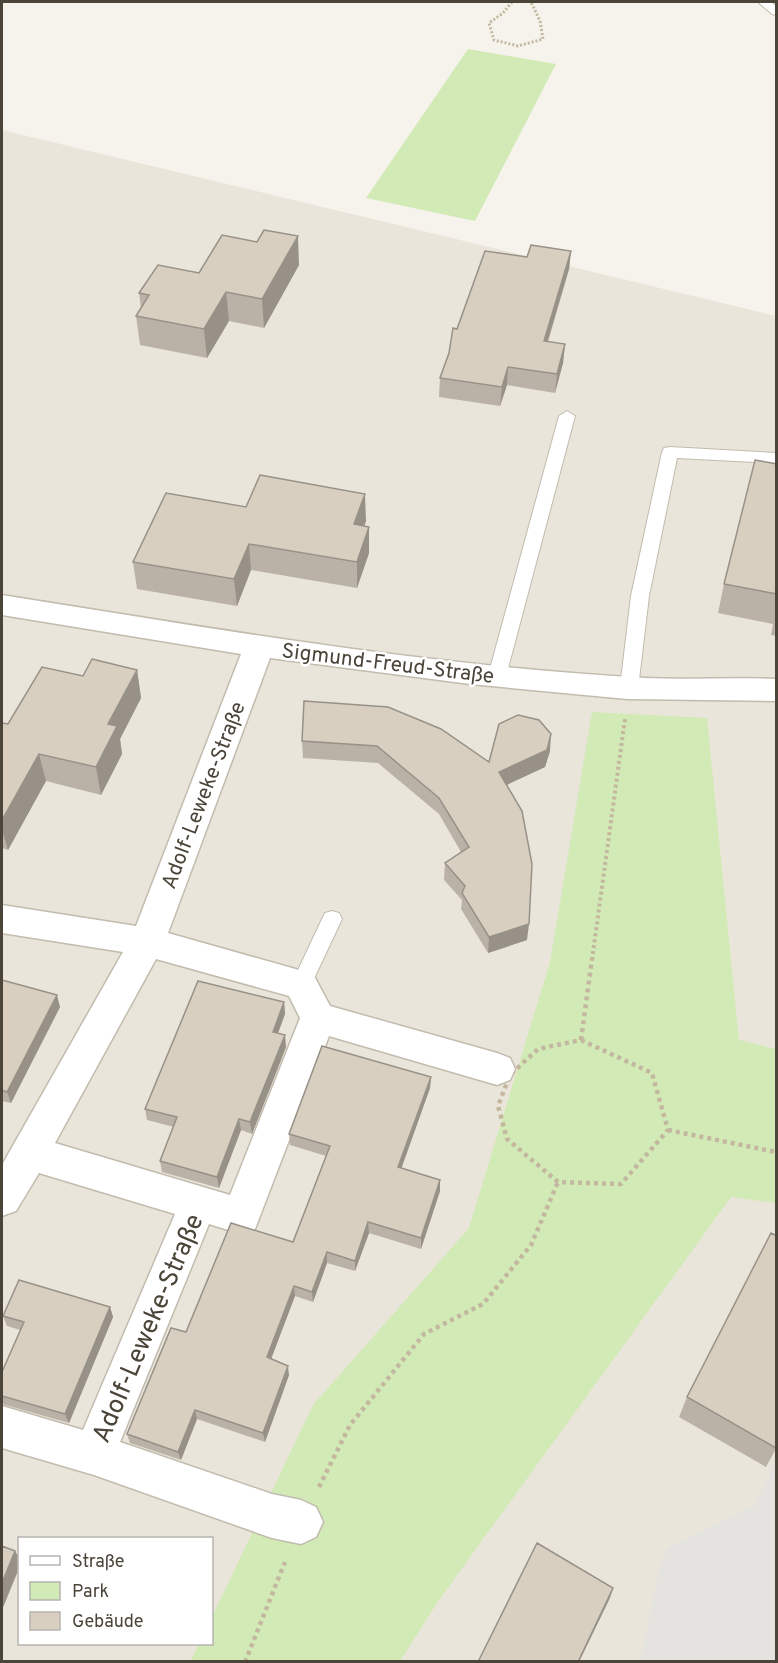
<svg xmlns="http://www.w3.org/2000/svg" width="778" height="1663" viewBox="0 0 778 1663" font-family="Overpass,sans-serif">
<rect width="100%" height="100%" fill="#f6f3ec"/>
<path fill="#eae5da" fill-rule="evenodd" d="M2 130 776 316V1661L2 1662ZM20 1538H212V1644H20Z"/>
<path fill="#d2eab5" d="M468 49 556 64 475 221 366 198Z
M592 712 707 718 739 1040 776 1049V1203L731 1197 439 1600 400 1661 190 1662 199 1644H212V1617L313 1405 469 1228 550 962Z"/>
<path fill="#e5e3e0" d="M776 1459V1661H640L658 1575 667 1548 756 1504Z"/>
<g fill="none" stroke-linecap="round" stroke-linejoin="round">
<g stroke="#c2bbae" stroke-width="2">
<path id="service" d="M758 2H771L776 6V15L772 14Z
M567 411 575 416 506 676 503 681 497 683 491 681 488 676 559 416Z
M670 447 776 453V463L677 458 649 596 638 688 635 693 629 695 623 693 620 688 631 596 662 452 664 448Z
M332 911 339 913 342 919 311 985 308 991 301 994 294 991 291 985 322 919 325 913Z"/>
</g>
<g stroke="#c2bbae" stroke-width="3">
<path id="minor" d="M2 595C215 629 429 666 645 678 689 680 733 677 776 679V701L627 699 470 684 270 658 168 933 313 974 330 1006 497 1053 510 1058 515 1069 510 1080 497 1085 329 1036 255 1229 241 1234 209 1224 120 1442 272 1494 301 1500 316 1507 323 1522 316 1537 301 1544 272 1538 94 1475 2 1448V1406L83 1430 175 1214 39 1173 16 1211 2 1216V1165L123 952 2 933V905L136 926 241 654 2 615ZM156 959 289 996 300 1018 230 1195 55 1143Z"/>
</g>
<path stroke="#c4b79f" stroke-width="3" stroke-dasharray="2 2" stroke-linecap="butt" d="M512 2 503 13 489 23 494 40 518 46 543 39 540 21 531 2"/>
<path stroke="#c4b79f" stroke-width="4" stroke-dasharray="3 3" stroke-linecap="butt" d="M592 960 625 719"/>
<path stroke="#c4b79f" stroke-width="4.5" stroke-dasharray="4 4" stroke-linecap="butt" d="M581 1040 652 1073 668 1130 621 1184 558 1182 507 1139 498 1106 510 1075 538 1049Z
M581 1040 592 959
M668 1130 776 1152
M319 1487 350 1425 424 1334 483 1304 531 1245 558 1182
M245 1662 285 1562"/>
<use href="#service" fill="#fff" fill-rule="evenodd"/>
<use href="#minor" fill="#fff" fill-rule="evenodd"/>
</g>
<path fill="#bab2a6" d="M571 251 569 269 548 342 565 344 563 363 555 393 507 385 500 406 439 397 440 378 457 329 527 257Z
M299 265 264 328 229 321 207 358 140 345 136 316 141 308 139 293 199 273Z
M777 464V636L771 635 773 624 718 613 724 584Z
M246 507 366 521 364 526 369 553 357 588 251 570 237 606 137 589 133 562Z
M137 670 141 698 120 739 122 754 101 795 46 781 8 850 2 848V723L8 724 83 676Z
M304 701 489 762 550 751 545 767 506 785 527 940 488 953 461 909 462 900 444 880 445 863 461 852 439 814 378 763 303 758 302 741Z
M2 980 60 1007 11 1103 2 1101Z
M284 1002 285 1014 278 1033 286 1047 252 1134 241 1130 219 1188 162 1172 160 1161 174 1127 147 1120 145 1109Z
M431 1077 430 1088 401 1168 440 1191 421 1249 369 1233 355 1271 327 1263 313 1302 295 1296 271 1359 289 1375 265 1442 197 1419 181 1460 130 1443 127 1434 186 1332 293 1242 326 1156 290 1145 289 1134Z
M110 1307 113 1317 69 1423 2 1404V1372L20 1330 7 1326 3 1316Z
M687 1397 777 1447 766 1467 679 1417Z"/>
<path fill="#979187" d="M298 236 299 265 264 328 262 299Z
M571 251 569 269 542 360 544 341Z
M226 292 229 321 207 358 204 329Z
M565 344 563 363 555 393 557 374Z
M508 367 507 385 500 406 502 387Z
M365 494 366 521 355 551 354 524Z
M369 527V553L357 588V562Z
M249 544 251 570 237 606 234 579Z
M137 670 141 698 120 739 122 754 101 795 96 767 108 724Z
M551 734 550 751 545 767 498 789 499 772Z
M39 754 46 781 8 850 2 829V820Z
M529 924 527 940 488 953 489 937Z
M57 995 60 1007 11 1103 7 1092Z
M284 1002 285 1014 274 1044 273 1032Z
M285 1035 286 1047 252 1134 250 1122Z
M431 1077 430 1088 398 1178V1167Z
M239 1119 241 1130 219 1188 217 1177Z
M440 1180V1191L421 1249V1238Z
M368 1222 369 1233 355 1271V1261Z
M327 1252V1263L313 1302 312 1292Z
M294 1286 295 1296 268 1367 267 1357Z
M110 1307 113 1317 69 1423 65 1414Z
M288 1366 289 1375 265 1442 263 1433Z
M195 1410 197 1419 181 1460 178 1452Z
M15 1551 20 1559V1566L2 1610V1583Z
M613 1588 610 1598 579 1662H578Z"/>
<path fill="#d8cfc1" stroke="#979187" stroke-width="1.5" d="M264 230 298 236 262 299 226 292 204 329 136 316 149 295 139 293 158 265 199 273 222 235 257 242Z
M531 245 571 251 544 341 565 344 557 374 508 367 502 387 440 378 449 353 453 328 457 329 485 251 527 257Z
M755 460 777 464V594L724 584Z
M260 475 365 494 354 524 369 527 357 562 249 544 234 579 133 562 166 493 246 507Z
M92 659 137 670 108 724 117 726 96 767 39 754 2 820V723L8 724 42 667 83 676Z
M304 701 388 707 441 729 489 762 499 724 518 715 539 720 551 734 547 750 499 772 522 811 532 864 529 924 489 937 462 893 465 886 445 863 469 847 439 798 377 746 302 741Z
M2 980 57 995 7 1092 2 1090Z
M198 981 284 1002 273 1032 285 1035 250 1122 239 1119 217 1177 160 1161 177 1117 145 1109Z
M322 1046 431 1077 398 1167 440 1180 421 1238 368 1222 355 1261 327 1252 312 1292 294 1286 267 1357 288 1366 263 1433 195 1410 178 1452 127 1434 171 1328 186 1332 231 1223 293 1242 330 1146 289 1134Z
M771 1233 777 1236 776 1448 687 1397Z
M19 1280 110 1307 65 1414 2 1396V1372L24 1322 3 1316Z
M537 1543 613 1588 578 1662H478Z
M2 1546 15 1551 2 1583Z"/>
<g text-anchor="middle" stroke-width="5" stroke-linejoin="round" paint-order="stroke">
<g font-size="21" fill="#4b4439" stroke="#fff">
<text transform="translate(388 663) rotate(7)" y="7">Sigmund-Freud-Straße</text>
<text transform="translate(203 795) rotate(-69)" y="7">Adolf-Leweke-Straße</text>
</g>
<g font-size="26" fill="#4b4439" stroke="#fff">
<text transform="translate(147 1328) rotate(-67)" y="9">Adolf-Leweke-Straße</text>
</g>
</g>
<rect width="778" height="1663" fill="none" stroke="#4b4439" stroke-width="6"/>
<rect x="18" y="1537" width="195" height="108" fill="#ffffff" stroke="#b7b4b0" stroke-width="1.5"/>
<rect x="30" y="1556" width="30" height="9" fill="#ffffff" stroke="#b7b4b0" stroke-width="1.5"/>
<text x="72" y="1567" font-size="18" fill="#4b4439">Straße</text>
<rect x="30" y="1582" width="30" height="18" fill="#d2eab5" stroke="#b7b4b0" stroke-width="1.5"/>
<text x="72" y="1597" font-size="18" fill="#4b4439">Park</text>
<rect x="30" y="1612" width="30" height="18" fill="#d8cfc1" stroke="#b7b4b0" stroke-width="1.5"/>
<text x="72" y="1627" font-size="18" fill="#4b4439">Gebäude</text>
</svg>
